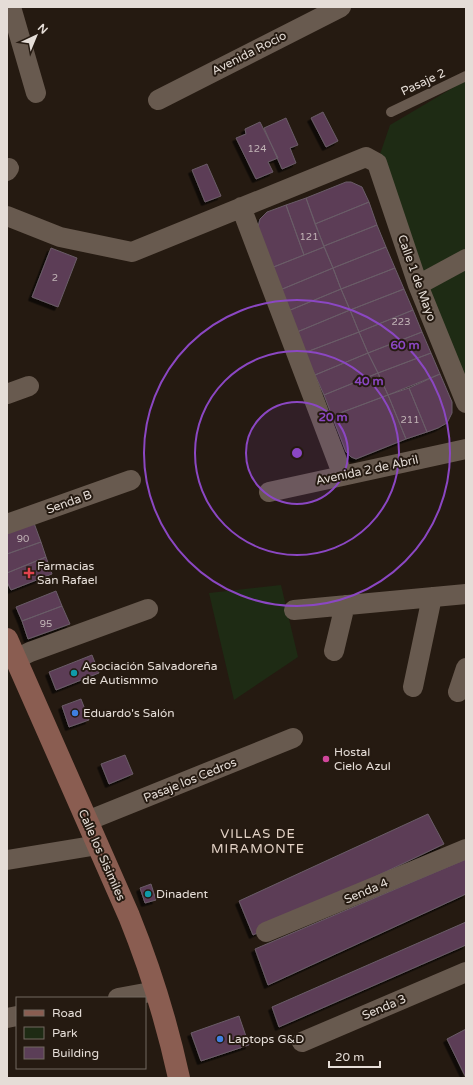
<svg xmlns="http://www.w3.org/2000/svg" width="473" height="1085" viewBox="0 0 473 1085" font-family="'Varela Round',sans-serif">
<defs>
<filter id="shadow"><feDropShadow dx="-3.5" dy="3.5" stdDeviation="0" flood-color="#0009"/></filter>
</defs>
<rect width="100%" height="100%" fill="#251a11"/>
<path fill="#1e2b14" d="M466 80V375L459 378 377 163 390 125Z
M281 585 298 657 234 700 209 593Z"/>
<path fill="#5b3e57" stroke="#6a5c67" filter="url(#shadow)" d="M323 112 338 141 326 147 311 118Z
M286 118 298 145 290 148 296 163 282 169 264 128Z
M260 122 278 158 268 162 273 172 256 179 236 138 246 134 245 129Z
M207 164 221 196 205 202 192 170Z
M346 182H351L362 187 369 202 315 224 306 198Z
M306 198 324 247 304 255 286 205Z
M369 202 377 225 324 246 315 224Z
M286 205 304 255 271 268 258 227 260 219 267 212Z
M377 225 386 247 333 268 324 246Z
M324 247 333 268 280 290 271 268Z
M386 247 395 268 341 289 333 268Z
M51 248 77 258 58 307 32 297Z
M333 268 341 289 288 311 280 290Z
M395 268 404 289 350 310 341 289Z
M341 289 350 310 297 332 288 311Z
M404 289 413 310 359 332 350 310Z
M350 310 359 332 304 353 297 332Z
M413 310 422 332 368 353 359 332Z
M359 332 368 353 315 375 304 353Z
M422 332 431 353 378 373 368 353Z
M368 353 378 373 324 395 315 375Z
M431 353 440 374 388 395 378 373Z
M378 373 388 395 332 416 324 395Z
M440 374 452 402V413L447 423 438 428 427 432 409 388Z
M409 388 427 432 406 439 388 395Z
M388 395 406 439 356 459 351 457 346 452 332 416Z
M34 523 41 542 7 554V533Z
M41 542 46 557 7 573V554Z
M46 557 52 574 11 590 7 582V573Z
M56 591 62 606 22 621 16 607Z
M62 606 70 624 28 639 22 621Z
M92 655 99 673 56 690 49 672Z
M81 699 89 720 69 727 62 706Z
M125 755 133 774 109 784 101 764Z
M428 814 444 844 253 935 239 901Z
M466 859V894L268 985 255 949Z
M151 884 156 900 145 903 140 888Z
M466 922V945L279 1027 272 1007Z
M239 1016 249 1045 201 1061 191 1033Z
M466 1029V1078L447 1039Z"/>
<g fill="none" stroke-linecap="round" stroke-linejoin="round">
<path stroke="#685a4f" stroke-width="10" d="M391 112 466 76"/>
<path stroke="#685a4f" stroke-width="20" d="M11 7 36 93
M158 100 341 7
M7 171 9 168
M241 207 343 476
M7 216 60 237 132 252 366 157 377 163 418 285 466 403
M418 285 466 259
M7 394 29 386
M269 492 466 449
M7 524 131 480
M294 610 466 594
M334 651 345 605
M16 659 30 652 148 609
M413 687 432 597
M458 692 466 668
M87 821 293 738
M7 860 98 845
M266 932 466 849
M118 998 156 991
M7 1018 17 1016
M302 1042 466 972"/>
<path stroke="#8a5d51" stroke-width="22" d="M7 639 129 916C150 968 167 1023 179 1078"/>
</g>
<circle cx="297" cy="453" r="51" fill="#8b47c3" fill-opacity=".12"/>
<g fill="none" stroke="#8b47c3" stroke-width="2">
<circle cx="297" cy="453" r="51"/>
<circle cx="297" cy="453" r="102"/>
<circle cx="297" cy="453" r="153"/>
</g>
<path fill="#e0444e" stroke="#251a11" stroke-width="1.5" d="M27 567h4v4h4v4h-4v4h-4v-4h-4v-4h4z"/>
<g fill="#0f9aa8" stroke="#251a11" stroke-width="1.5">
<circle cx="74" cy="673" r="4"/>
<circle cx="148" cy="894" r="4"/>
</g>
<g fill="#3f7fe0" stroke="#251a11" stroke-width="1.5">
<circle cx="75" cy="713" r="4"/>
<circle cx="220" cy="1039" r="4"/>
</g>
<circle fill="#d1479c" stroke="#251a11" stroke-width="1.5" cx="326" cy="759" r="4"/>
<g text-anchor="middle" stroke-width="4" stroke-linejoin="round" paint-order="stroke">
<g font-size="10" fill="#c2b5b7">
<text x="257" y="152">124</text>
<text x="309" y="240">121</text>
<text x="55" y="281">2</text>
<text x="401" y="325">223</text>
<text x="410" y="423">211</text>
<text x="23" y="542">90</text>
<text x="46" y="627">95</text>
</g>
<g font-size="12" fill="#e5ddd7" stroke="#251a11">
<text transform="translate(249 53) rotate(-27)" y="4">Avenida Rocío</text>
<text transform="translate(423 82) rotate(-25)" y="4">Pasaje 2</text>
<text transform="translate(417 278) rotate(70)" y="4">Calle 1 de Mayo</text>
<text transform="translate(367 470) rotate(-12)" y="4">Avenida 2 de Abril</text>
<text transform="translate(69 502) rotate(-20)" y="4">Senda B</text>
<text transform="translate(190 780) rotate(-22)" y="4">Pasaje los Cedros</text>
<text transform="translate(102 855) rotate(66)" y="4">Calle los Sisimiles</text>
<text transform="translate(366 891) rotate(-23)" y="4">Senda 4</text>
<text transform="translate(384 1007) rotate(-23)" y="4">Senda 3</text>
</g>
<g font-size="12" fill="#e5ddd7" stroke="#251a11" text-anchor="start">
<text x="37" y="570">Farmacias<tspan x="37" dy="14">San Rafael</tspan></text>
<text x="82" y="670">Asociación Salvadoreña<tspan x="82" dy="14">de Autismmo</tspan></text>
<text x="83" y="717">Eduardo's Salón</text>
<text x="334" y="756">Hostal<tspan x="334" dy="14">Cielo Azul</tspan></text>
<text x="156" y="898">Dinadent</text>
<text x="228" y="1043">Laptops G&amp;D</text>
</g>
<g font-size="13" letter-spacing="1" fill="#e4d3c7" stroke="#251a11">
<text x="258" y="838">VILLAS DE<tspan x="258" dy="15">MIRAMONTE</tspan></text>
</g>
</g>
<circle cx="297" cy="453" r="6" fill="#8b47c3" stroke="#251a11" stroke-width="2"/>
<g font-size="12" text-anchor="middle" font-weight="bold" fill="#8b47c3" stroke="#251a11" stroke-width="4" stroke-linejoin="round" paint-order="stroke">
<text x="405" y="349">60 m</text>
<text x="369" y="385">40 m</text>
<text x="333" y="421">20 m</text>
</g>
<rect width="473" height="1085" fill="none" stroke="#e5ddd7" stroke-width="16"/>
<rect x="16" y="997" width="130" height="72" fill="#251a11" stroke="#726860"/>
<rect x="24" y="1010" width="20" height="6" fill="#8a5d51" stroke="#726860"/>
<text x="52" y="1017" font-size="12" fill="#e5ddd7">Road</text>
<rect x="24" y="1027" width="20" height="12" fill="#1e2b14" stroke="#726860"/>
<text x="52" y="1037" font-size="12" fill="#e5ddd7">Park</text>
<rect x="24" y="1047" width="20" height="12" fill="#5b3e57" stroke="#726860"/>
<text x="52" y="1057" font-size="12" fill="#e5ddd7">Building</text>
<g transform="translate(36 36) rotate(44)" stroke="#251a11" stroke-width="3" paint-order="stroke">
<path d="M0-3L7 15L0 10L-7 15Z" fill="#e5ddd7"/>
<text y="-6" font-size="11" font-weight="bold" text-anchor="middle" fill="#e5ddd7">N</text>
</g>
<path d="M329 1061v6h51v-6" fill="none" stroke="#e5ddd7" stroke-width="2"/>
<text x="335" y="1061" font-size="12" fill="#e5ddd7" stroke="#251a11" stroke-width="3" paint-order="stroke">20 m</text>
</svg>
